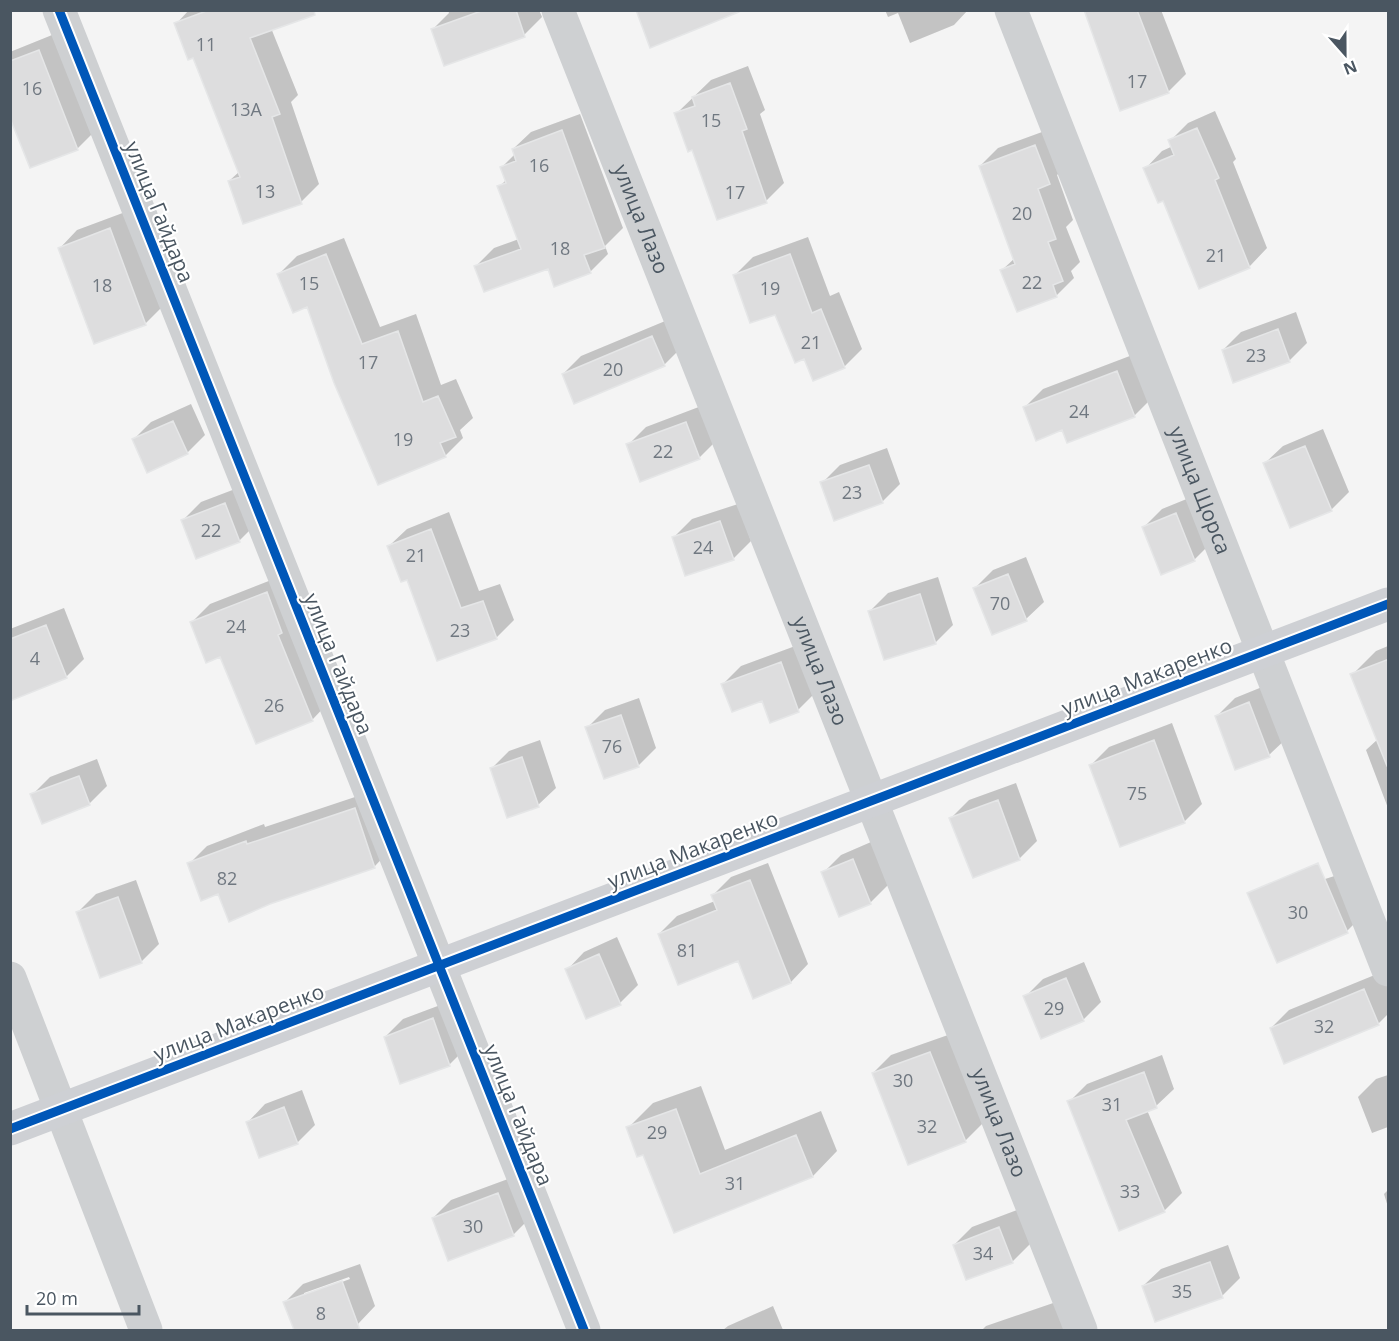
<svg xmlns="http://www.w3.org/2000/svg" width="1399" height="1341" viewBox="0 0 1399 1341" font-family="'Open Sans',sans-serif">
<rect width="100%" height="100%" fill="#f4f4f4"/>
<path fill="#0003" fill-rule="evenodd" d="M189 10H287L271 28 298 95 291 102 319 184 301 202 229 181 240 171 194 56 176 24Z
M448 10H539L542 17 524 35 432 30 449 13Z
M885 10H968L954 25 910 43 898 13 888 17Z
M1085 10H1161L1186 74 1168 92Z
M57 33 95 131 77 149 10 114V52Z
M748 66 765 110 760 114 784 183 766 201 693 148 676 114 711 80Z
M1215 111 1236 159 1233 162 1267 248 1250 266 1200 287 1164 199 1145 169 1162 151 1173 146 1170 141 1188 123Z
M580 114 623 228 605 246 608 254 590 272 548 267 476 266 494 248 519 239 499 187 507 179 502 167 515 154 513 149 531 132Z
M1053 128 1067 165 1057 175 1073 220 1066 227 1080 262 1071 271 1074 278 1056 296 1002 270 1015 258 980 166 998 148Z
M128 211 163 306 145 324 60 248 77 230Z
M808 237 830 296 839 292 862 349 844 367 805 357 776 313 735 275 753 257Z
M344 238 380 327 416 314 441 385 456 379 473 418 460 430 463 438 445 456 279 274 297 256Z
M1296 312 1307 343 1289 361 1223 350 1241 332Z
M670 319 682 347 664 365 563 374 581 356Z
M1135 354 1152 398 1134 416 1025 407 1043 389Z
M191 404 205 435 187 453 133 440 151 422Z
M704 405 717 440 699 458 628 445 646 427Z
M1323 429 1349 492 1331 510 1265 463 1283 446Z
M887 448 900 484 882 502 822 483 840 465Z
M243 486 257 523 239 541 183 520 201 502Z
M1194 496 1212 542 1194 560 1144 527 1162 509Z
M738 504 751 541 733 559 674 537 692 519Z
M449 512 479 591 500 584 514 620 496 638 408 578 389 546 407 529Z
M1026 557 1044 602 1026 619 993 633 975 588 993 570Z
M284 575 330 701 313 719 257 742 221 655 192 622 210 604Z
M938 577 953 625 935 643 870 611 888 593Z
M64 608 84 659 66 677 10 699V629Z
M798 645 816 692 798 710 723 684 741 666Z
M1388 646V808L1366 750 1378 739 1352 675 1376 651Z
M1267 685 1287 738 1269 755 1217 716 1235 698Z
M639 698 656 748 638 766 587 728 605 710Z
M1172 723 1202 804 1184 822 1091 765 1109 747Z
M540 740 556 788 538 805 492 768 509 751Z
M97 759 107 786 89 804 32 795 50 777Z
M1016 783 1037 841 1019 859 951 818 969 800Z
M373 791 392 848 375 866 269 903 219 892 189 864 207 846 264 824 265 827Z
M871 842 888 885 870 903 823 873 841 855Z
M768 863 808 964 791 982 738 959 659 934 677 916 715 901 713 895 731 877Z
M1347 872 1365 913 1347 931 1275 895Z
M136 880 159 944 141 962 78 912 96 894Z
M617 937 638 985 620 1003 567 970 584 952Z
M1084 962 1101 1002 1083 1020 1025 997 1043 979Z
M1382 972 1388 988V1014L1378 1024 1271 1028 1289 1010Z
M451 1001 467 1047 449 1065 385 1037 403 1019Z
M948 1035 983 1123 965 1141 873 1073 891 1055Z
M1162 1055 1174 1089 1156 1106 1147 1110 1182 1193 1164 1211 1069 1102 1087 1084Z
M1388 1075V1127L1372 1133 1358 1097 1376 1079Z
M701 1086 725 1150 821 1111 837 1151 813 1176 675 1231 644 1153 628 1128 653 1103Z
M302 1090 315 1125 297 1143 248 1122 265 1104Z
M516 1176 531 1217 513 1235 433 1218 451 1200Z
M1388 1190V1207L1384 1194Z
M1017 1210 1030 1244 1012 1262 954 1245 972 1227Z
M1228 1245 1240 1278 1222 1296 1156 1320 1143 1286 1161 1269Z
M360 1264 375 1306 358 1324 339 1330H295L285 1302 303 1284ZM349 1277 350 1279 304 1296V1293Z
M1062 1300 1073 1330H982L986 1326Z
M773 1306 783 1330H723L728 1326Z"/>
<path fill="#ddddde" stroke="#e5e6e7" stroke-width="1.5" d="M209 10H314L315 15 250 38 280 114 272 117 302 204 243 224 228 181 240 177 193 58 188 60 174 23Z
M484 10H516L525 37 444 66 431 29Z
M636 10H739V12L650 48Z
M1084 10H1137L1169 93 1120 111Z
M39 50 78 150 30 168 10 118V61Z
M730 83 747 129 742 131 767 203 717 220 692 150 688 152 674 113 695 106 692 97Z
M1197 128 1219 178 1215 180 1250 268 1199 289 1163 201 1158 203 1143 168 1174 155 1168 140Z
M562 130 605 248 584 255 591 273 554 287 548 269 484 292 474 266 521 249 497 186 506 183 500 167 516 161 512 149Z
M1035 145 1050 184 1038 189 1056 239 1048 242 1063 281 1053 285 1057 297 1017 312 1000 270 1015 264 979 166Z
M110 228 146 325 94 344 58 248Z
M326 254 362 344 398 331 423 402 438 396 456 437 440 443 446 457 378 485 334 383 307 307 293 313 277 274Z
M790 254 812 313 821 309 845 368 813 381 804 359 795 363 775 315 750 323 733 275Z
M1278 329 1290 362 1233 383 1222 350Z
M652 336 665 366 574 404 562 374Z
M1117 371 1135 417 1067 443 1062 430 1036 441 1023 407Z
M173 421 188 454 147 473 132 439Z
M686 422 700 459 640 482 626 444Z
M1305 446 1332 511 1290 528 1263 463Z
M869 465 883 503 834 521 820 482Z
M225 503 240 542 196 559 181 520Z
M1176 513 1195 561 1161 575 1142 527Z
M720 521 734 560 685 576 672 537Z
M431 529 461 608 483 601 497 639 437 661 407 580 401 582 387 546Z
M1008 574 1027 621 992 635 973 588Z
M267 592 282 633 278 635 313 721 256 744 220 657 206 663 190 622Z
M920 594 936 644 884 660 868 611Z
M46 625 67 678 10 701V639Z
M1389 659V766H1387L1350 674Z
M781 662 799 712 770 723 762 701 732 712 721 684Z
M1249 702 1270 757 1235 770 1215 716Z
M621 715 639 767 604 779 585 727Z
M1154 740 1185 823 1120 847 1089 765Z
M522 757 539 807 507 818 490 768Z
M79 776 90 805 42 824 30 794Z
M998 800 1020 860 973 878 949 818Z
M355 808 375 868 270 904 229 922 218 894 201 901 187 863 246 841 247 844Z
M853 859 871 904 839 917 821 872Z
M1318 863 1348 933 1277 963 1247 893Z
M750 880 791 983 753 999 738 961 678 985 658 934 717 910 711 895Z
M118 897 142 963 100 978 76 912Z
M599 954 621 1005 586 1019 565 969Z
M1066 978 1084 1021 1041 1039 1023 996Z
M1364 989 1379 1025 1284 1064 1270 1028Z
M433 1018 450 1066 400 1084 384 1037Z
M930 1052 966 1142 908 1165 872 1073Z
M1144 1072 1157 1108 1126 1120 1165 1212 1119 1231 1067 1101Z
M284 1107 298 1144 259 1158 246 1122Z
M676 1109 700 1174 796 1135 813 1177 674 1233 643 1155 637 1157 626 1127Z
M498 1193 514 1236 448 1261 432 1218Z
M999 1227 1013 1263 966 1280 953 1245Z
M1210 1262 1223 1298 1155 1322 1142 1286Z
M342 1281 360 1330H294L283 1302Z"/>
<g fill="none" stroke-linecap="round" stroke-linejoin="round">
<g stroke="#ced0d2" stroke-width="33">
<path d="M59 10 584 1330"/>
<path id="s1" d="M558 10 1081 1330"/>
<path id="s2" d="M1011 10 1388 970"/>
<path d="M10 978 146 1330"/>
</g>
<path stroke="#ced0d4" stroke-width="33" d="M10 1129 1388 604"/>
<g stroke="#fff" stroke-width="13">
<path id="cycleway" d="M59 10 584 1330
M10 1129 1388 604"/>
</g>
<use href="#cycleway" stroke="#0057b8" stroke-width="9"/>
</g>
<g text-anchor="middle" stroke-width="4.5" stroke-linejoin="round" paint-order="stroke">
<g font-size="18" fill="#707881">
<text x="206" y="51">11</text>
<text x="1137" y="88">17</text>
<text x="32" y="95">16</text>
<text x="246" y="116">13А</text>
<text x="711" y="127">15</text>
<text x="539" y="172">16</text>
<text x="265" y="198">13</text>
<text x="735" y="199">17</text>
<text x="1022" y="220">20</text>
<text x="560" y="255">18</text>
<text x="1216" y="262">21</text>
<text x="1032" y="289">22</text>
<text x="309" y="290">15</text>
<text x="102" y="292">18</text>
<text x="770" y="295">19</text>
<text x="811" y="349">21</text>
<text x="1256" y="362">23</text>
<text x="368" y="369">17</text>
<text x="613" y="376">20</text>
<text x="1079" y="418">24</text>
<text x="403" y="446">19</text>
<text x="663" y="458">22</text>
<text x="852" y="499">23</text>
<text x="211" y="537">22</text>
<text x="703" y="554">24</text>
<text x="416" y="562">21</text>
<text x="1000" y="610">70</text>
<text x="236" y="633">24</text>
<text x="460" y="637">23</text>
<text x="35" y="665">4</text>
<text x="274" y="712">26</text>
<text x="612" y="753">76</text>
<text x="1137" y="800">75</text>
<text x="227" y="885">82</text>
<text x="1298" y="919">30</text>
<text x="687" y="957">81</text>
<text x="1054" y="1015">29</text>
<text x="1324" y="1033">32</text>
<text x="903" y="1087">30</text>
<text x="1112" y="1111">31</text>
<text x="927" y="1133">32</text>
<text x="657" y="1139">29</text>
<text x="735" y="1190">31</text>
<text x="1130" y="1198">33</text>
<text x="473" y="1233">30</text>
<text x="983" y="1260">34</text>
<text x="1182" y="1298">35</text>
<text x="321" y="1320">8</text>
</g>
<g font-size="21" fill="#4a5661" stroke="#fff">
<text transform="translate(159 212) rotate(68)" y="7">улица Гайдара</text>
<text dy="7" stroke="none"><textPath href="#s1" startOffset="225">улица Лазо</textPath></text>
<text dy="7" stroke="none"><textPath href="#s2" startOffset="516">улица Щорса</textPath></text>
<text transform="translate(338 664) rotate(68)" y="7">улица Гайдара</text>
<text dy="7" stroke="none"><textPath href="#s1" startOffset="711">улица Лазо</textPath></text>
<text transform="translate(1147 677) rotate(-21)" y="7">улица Макаренко</text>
<text transform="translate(693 850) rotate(-21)" y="7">улица Макаренко</text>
<text transform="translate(239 1023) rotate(-21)" y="7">улица Макаренко</text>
<text transform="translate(518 1115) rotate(68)" y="7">улица Гайдара</text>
<text dy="7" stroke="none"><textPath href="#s1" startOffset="1197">улица Лазо</textPath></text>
</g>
</g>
<rect width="1399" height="1341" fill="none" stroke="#4a5661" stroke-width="24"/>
<g transform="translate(1345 54) rotate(159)" stroke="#ffffff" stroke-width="4.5" paint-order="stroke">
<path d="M0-4.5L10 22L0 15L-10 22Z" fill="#4a5661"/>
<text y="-9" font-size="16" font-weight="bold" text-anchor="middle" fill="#4a5661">N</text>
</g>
<path d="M27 1305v9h112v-9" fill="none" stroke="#4a5661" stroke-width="3"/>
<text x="36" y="1305" font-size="18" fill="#4a5661" stroke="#ffffff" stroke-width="4.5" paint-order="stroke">20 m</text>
</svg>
